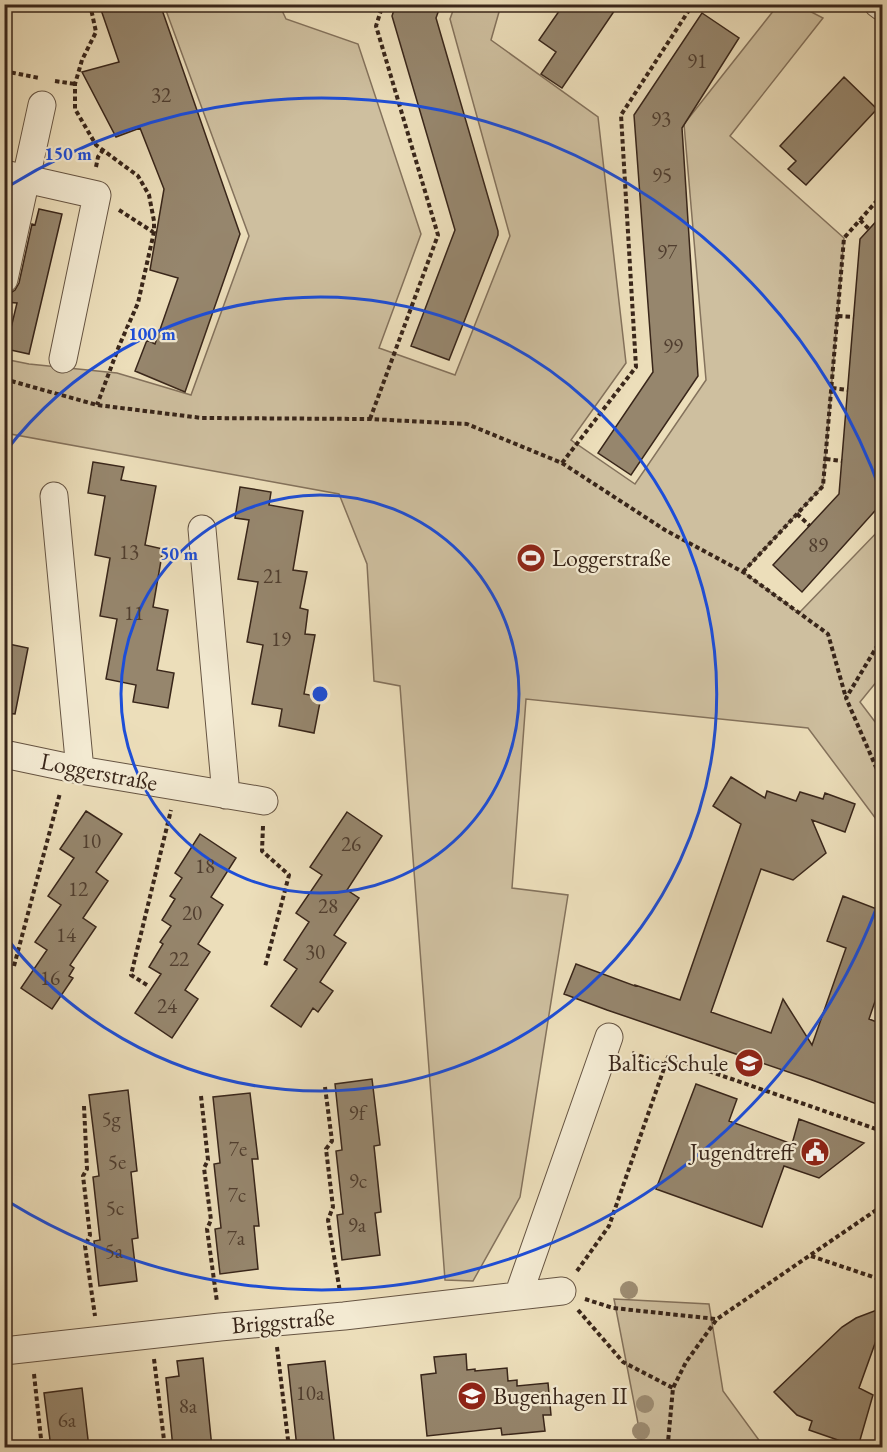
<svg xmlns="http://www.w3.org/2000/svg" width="887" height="1452" viewBox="0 0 887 1452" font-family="'EB Garamond',serif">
<rect width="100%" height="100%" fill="#ecdeba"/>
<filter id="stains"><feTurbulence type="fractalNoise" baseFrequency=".00333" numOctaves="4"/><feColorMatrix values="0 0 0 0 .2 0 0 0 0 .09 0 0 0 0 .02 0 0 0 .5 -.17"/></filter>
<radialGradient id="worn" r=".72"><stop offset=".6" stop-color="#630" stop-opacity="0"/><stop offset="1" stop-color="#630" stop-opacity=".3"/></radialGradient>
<path fill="#cebf9f" stroke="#84725c" stroke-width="1.5" d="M279 4 286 19 358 44 421 234 379 348 455 375 510 236 450 19 455 5H501L491 40 598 117 626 363 571 440 635 484 706 380 684 124 778 5H798L823 18 730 136 844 238 823 486 743 572 799 613 882 527V675L860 702 882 731V827L808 728 526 699 512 888 568 895 520 1197 473 1281 445 1280 400 686 374 681 367 564 339 494 5 433 4 359 29 364 117 373 191 395 249 236 164 5Z
M614 1299 709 1304 723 1391 764 1447H613L642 1444Z"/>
<path fill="#96866d" stroke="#39261a" stroke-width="1.5" d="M99 4H160L240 234 185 392 135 371 147 340 155 344 178 278 150 270 164 189 140 128 116 137 82 72 119 62Z
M396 4H441L436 18 498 231V235L449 360 411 346 455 230 392 16Z
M564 4H619L562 88 541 74 556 52 539 40Z
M702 13 739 38 682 128 698 376 631 475 598 453 653 372 634 115Z
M844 77 877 109 806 185 788 169 796 161 780 146Z
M39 209 62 214 29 354 6 349 17 303 4 302V294H9L15 290 19 283 32 224 35 225Z
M882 215V503L802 592 773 565 839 494 860 239Z
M93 462 124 467 121 480 156 486 145 545 163 549 153 607 168 610 157 670 174 673 168 708 133 702 136 685 106 679 117 619 100 616 110 558 95 555 105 496 88 493Z
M240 487 271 492 269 505 303 511 293 570 307 572 300 608 308 610 305 634 315 635 304 694 321 697 314 733 279 726 282 709 252 704 263 645 247 642 258 582 238 579 249 520 235 518Z
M4 643 28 648 15 714 4 713Z
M731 777 765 798 767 791 796 801 800 792 823 799 825 793 855 804 845 832 812 820 826 853 793 880 761 869 711 1012 771 1033 783 999 812 1045 846 948 827 941 843 896 882 911V981L869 1019 882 1024V1106L812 1080 607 1010 564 994 576 964 635 986V985L680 1000 741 824 713 806Z
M86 811 122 834 96 872 108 881 83 918 96 927 70 965 74 968 69 976 73 978 52 1009 21 988 47 950 35 942 61 905 48 896 74 858 60 849Z
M347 812 382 836 347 890 359 898 334 935 346 943 320 982 333 991 318 1012 313 1008 301 1027 271 1006 297 969 284 960 309 922 296 913 322 875 310 867Z
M200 834 236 858 211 897 223 905 198 944 210 952 185 990 198 999 172 1038 135 1013 161 974 149 967 163 944 160 942 171 926 162 920 175 899 170 896 182 878 175 873Z
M372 1079 380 1145 374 1146 381 1212 375 1213 380 1255 342 1260 337 1215 343 1214 336 1151 342 1150 335 1084Z
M696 1084 737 1099 729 1121 792 1144 799 1119 864 1143 819 1178 784 1166 762 1227 656 1189Z
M128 1090 137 1171 131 1172 138 1238 132 1239 137 1281 99 1286 94 1241 100 1240 93 1177 99 1176 89 1095Z
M250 1093 258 1159H252L259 1226H254L258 1269 220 1274 215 1229 221 1228 214 1164 220 1163 213 1097Z
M882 1308V1324L859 1388 873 1395 858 1447 809 1430 812 1421 797 1415 774 1392 842 1327 856 1318Z
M466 1354 467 1370 475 1369V1371L507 1368 508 1381 517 1380V1386L548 1383 551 1415H543L545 1431 502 1435 501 1428 427 1436 421 1375 436 1373 434 1357Z
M203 1358 212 1448H173L166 1378 179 1376 177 1361Z
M325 1361 335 1448H297L288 1365Z
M82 1388 89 1448H51L44 1393Z"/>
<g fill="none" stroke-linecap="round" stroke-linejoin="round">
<g stroke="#665442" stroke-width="29">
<path id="minor" d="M878 4 882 7
M4 174 97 195 63 359
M4 279 42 105
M54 496 80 770
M202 529 226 795
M4 754 80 770 264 801
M518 1296 609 1037
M4 1351 220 1327 344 1316 562 1291"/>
</g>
<path stroke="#39261a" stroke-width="4" stroke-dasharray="4.5 3" stroke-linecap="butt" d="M90 4 96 32 82 60 75 84V109L96 145 138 176 149 195 154 221V232L138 303 119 346 97 405
M4 71 39 78
M55 81 75 84
M96 167 98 157 103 150
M119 210 153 232
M860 220 869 229
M838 316 854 317
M4 379 97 405 202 418 370 419 467 424 562 463 665 530 743 572 828 634 846 698
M832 388 848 390
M370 419 438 235 376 26 383 4
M826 459 842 461
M562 463 636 367 621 115 693 4
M797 514 810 526
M743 572 823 486 844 238 882 195
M882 638 846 698 882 781
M263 826 262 851 289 875 265 967
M14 966 60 793
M147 985 131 975 171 810
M632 1053 665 1065
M325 1087 332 1141 326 1149 333 1207 328 1220 340 1292
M201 1096 208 1160 204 1168 211 1220 207 1229 217 1302
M84 1106 87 1169 83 1176 90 1235 85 1246 95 1316
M811 1256 882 1280
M577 1271 609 1226 668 1057 882 1131
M585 1299 613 1308 716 1319
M578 1310 623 1362 673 1388
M277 1347 289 1448
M154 1359 165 1448
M34 1374 42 1448
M649 1448 668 1442 673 1388 686 1362 717 1319 882 1206"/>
<use href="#minor" stroke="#f3ead2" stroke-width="27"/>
</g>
<g fill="#9e8e74">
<circle cx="629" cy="1290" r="9"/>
<circle cx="645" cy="1404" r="9"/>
<circle cx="641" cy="1431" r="9"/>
</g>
<g fill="none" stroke="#1d4ed8" stroke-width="3">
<circle cx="320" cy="694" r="199"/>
<path d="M5 452A397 397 0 1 1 5 936"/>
<path d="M882 893A596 596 0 0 1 9 1202M9 186A596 596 0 0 1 882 495"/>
</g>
<defs>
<g id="stadium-disc" transform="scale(1.5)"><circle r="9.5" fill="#8f2418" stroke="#f3ead2"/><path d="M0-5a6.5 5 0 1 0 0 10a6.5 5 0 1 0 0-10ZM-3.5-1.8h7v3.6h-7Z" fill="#fff"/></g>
<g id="school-disc" transform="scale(1.5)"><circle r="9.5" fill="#8f2418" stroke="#f3ead2"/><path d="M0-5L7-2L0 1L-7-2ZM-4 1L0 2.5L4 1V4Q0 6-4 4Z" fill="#fff"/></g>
<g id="civic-disc" transform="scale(1.5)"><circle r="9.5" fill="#8f2418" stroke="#f3ead2"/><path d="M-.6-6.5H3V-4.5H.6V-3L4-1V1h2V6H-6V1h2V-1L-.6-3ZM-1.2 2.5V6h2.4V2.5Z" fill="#fff"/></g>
</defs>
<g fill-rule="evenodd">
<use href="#stadium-disc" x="531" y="558"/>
<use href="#school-disc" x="749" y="1063"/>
<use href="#civic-disc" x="815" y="1152"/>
<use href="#school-disc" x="472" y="1396"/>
</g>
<g text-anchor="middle" stroke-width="4.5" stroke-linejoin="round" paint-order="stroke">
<g font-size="21" fill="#503e2f">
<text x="697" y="68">91</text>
<text x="161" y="102">32</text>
<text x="661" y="126">93</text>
<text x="662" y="182">95</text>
<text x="667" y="259">97</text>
<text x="673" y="353">99</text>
<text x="818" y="552">89</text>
<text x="129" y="559">13</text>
<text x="273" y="583">21</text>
<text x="134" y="620">11</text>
<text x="281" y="646">19</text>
<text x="91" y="848">10</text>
<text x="351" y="851">26</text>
<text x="205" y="873">18</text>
<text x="78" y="896">12</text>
<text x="328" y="913">28</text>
<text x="192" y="920">20</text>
<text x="66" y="942">14</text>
<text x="315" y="959">30</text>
<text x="179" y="966">22</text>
<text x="50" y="985">16</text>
<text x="167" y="1013">24</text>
<text x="357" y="1120">9f</text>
<text x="111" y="1126">5g</text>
<text x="238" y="1156">7e</text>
<text x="117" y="1169">5e</text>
<text x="358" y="1188">9c</text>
<text x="237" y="1202">7c</text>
<text x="115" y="1215">5c</text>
<text x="357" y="1232">9a</text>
<text x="236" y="1245">7a</text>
<text x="114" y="1258">5a</text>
<text x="310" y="1400">10a</text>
<text x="188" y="1413">8a</text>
<text x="67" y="1427">6a</text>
</g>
<g font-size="24" fill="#39261a" stroke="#f3ead2" text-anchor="start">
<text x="552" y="566">Loggerstraße</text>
<text x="728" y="1071" text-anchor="end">Baltic-Schule</text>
<text x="794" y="1160" text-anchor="end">Jugendtreff</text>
<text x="493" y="1404">Bugenhagen II</text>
</g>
<g font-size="24" fill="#39261a" stroke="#f3ead2">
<text transform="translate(99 772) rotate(11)" y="8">Loggerstraße</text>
<text transform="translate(283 1321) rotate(-5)" y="8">Briggstraße</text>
</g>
</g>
<circle cx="320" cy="694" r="9" fill="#1d4ed8" stroke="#f3ead2" stroke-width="3"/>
<g font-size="18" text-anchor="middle" font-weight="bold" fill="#1d4ed8" stroke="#f3ead2" stroke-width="4.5" stroke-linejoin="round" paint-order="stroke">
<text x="68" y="160">150 m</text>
<text x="152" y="340">100 m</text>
<text x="179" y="560">50 m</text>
</g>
<rect width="887" height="1452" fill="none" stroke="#ecdeba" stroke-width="24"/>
<rect x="6" y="6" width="875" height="1440" fill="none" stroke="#39261a" stroke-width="3"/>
<rect x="12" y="12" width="863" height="1428" fill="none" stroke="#39261a" stroke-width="1.5"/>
<rect width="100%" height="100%" filter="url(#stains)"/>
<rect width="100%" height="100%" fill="url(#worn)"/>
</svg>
